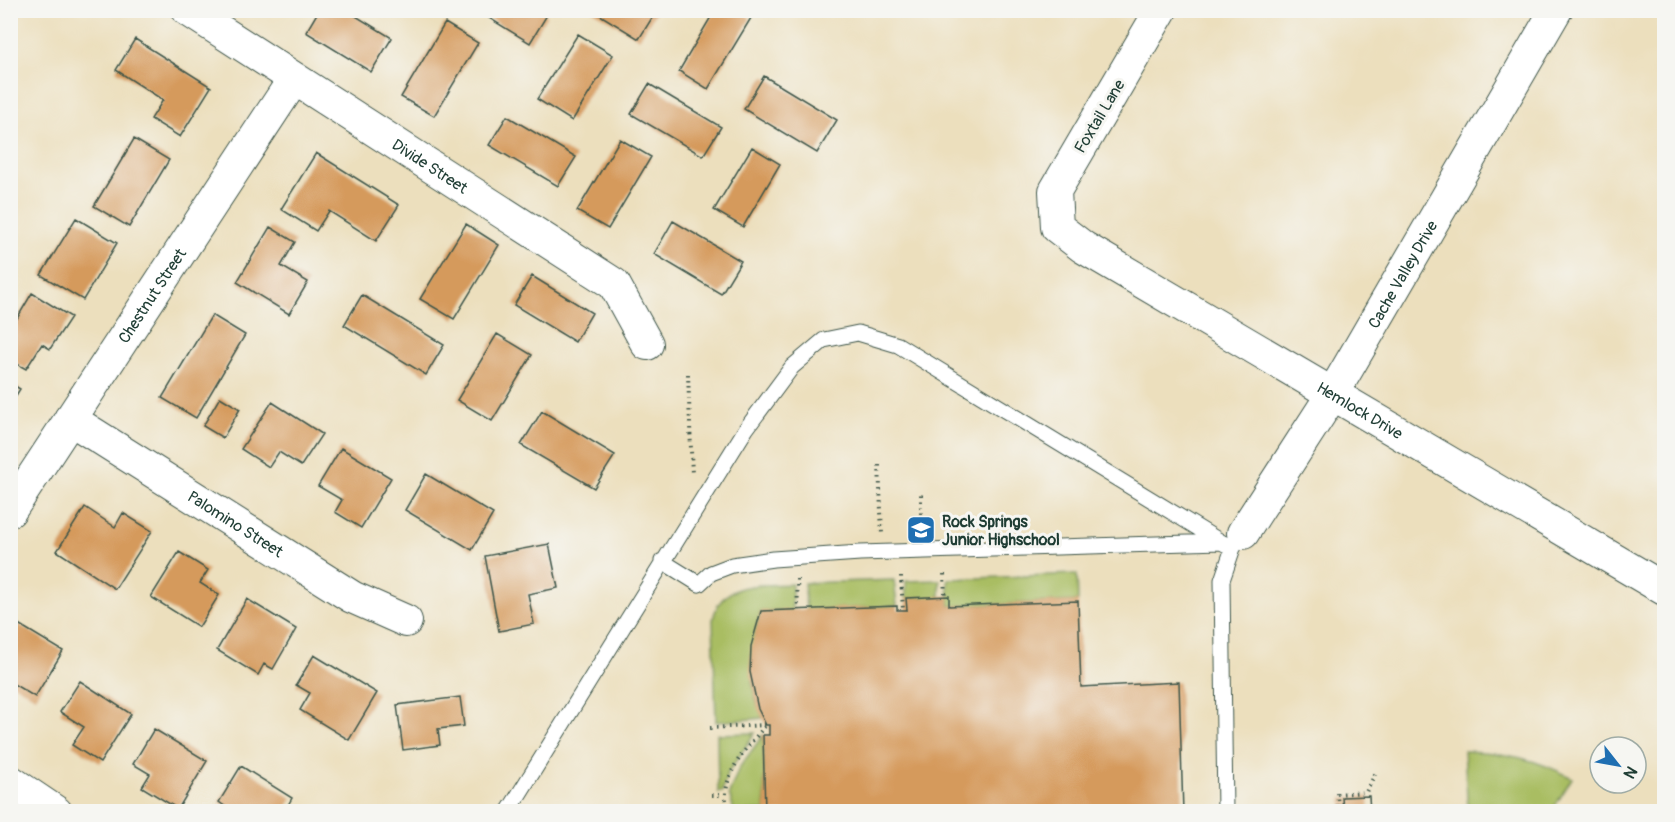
<svg xmlns="http://www.w3.org/2000/svg" width="1675" height="822" viewBox="0 0 1675 822" font-family="Pangolin,sans-serif">
<rect width="100%" height="100%" fill="#f6f6f2"/>
<filter id="ink" filterUnits="userSpaceOnUse"><feTurbulence type="fractalNoise" baseFrequency=".0167" numOctaves="2"/><feDisplacementMap in="SourceGraphic" scale="12" xChannelSelector="R" yChannelSelector="G"/><feConvolveMatrix kernelMatrix="1 2 1 2 8 2 1 2 1" color-interpolation-filters="sRGB"/></filter>
<filter id="wash" filterUnits="userSpaceOnUse"><feTurbulence type="fractalNoise" baseFrequency=".008" numOctaves="4" result="noise"/><feDisplacementMap in="SourceGraphic" scale="24" xChannelSelector="R" yChannelSelector="G"/><feGaussianBlur stdDeviation="1.35" result="paint"/><feColorMatrix in="noise" values="0 0 0 0 0 0 0 0 0 0 0 0 0 0 0 0 0 1.4 0 .05"/><feComposite in="paint" operator="in"/></filter>
<g filter="url(#wash)">
<rect width="100%" height="100%" fill="#ecdfbd"/>
<path fill="#a9bd62" stroke="#647d4b" stroke-width="1.5" d="M1077 574 1078 601 949 606 948 579Z
M894 580 897 606 806 610 804 583Z
M940 580V597L906 598V581Z
M792 584V610L761 611C749 648 746 683 763 718L716 722 713 620C720 580 760 586 792 584Z
M755 733 727 774 722 792H718L717 734Z
M763 735 765 811H734L729 794 739 768Z
M1464 751C1504 752 1537 759 1572 778L1552 811H1468Z"/>
<g id="blocks">
<path fill="#d59a5c" d="M319 10H346L392 38 371 72 306 32Z
M476 10H540L547 15 530 43Z
M592 10H657L639 39Z
M715 10H738L751 18 708 89 679 71Z
M445 23 478 43 434 116 401 97Z
M578 34 613 55 572 121 537 99Z
M135 39 211 87 180 137 151 119 163 100 116 70Z
M764 76 837 120 817 153 744 109Z
M649 84 721 127 703 156 631 114Z
M507 116 576 157 558 186 489 145Z
M134 139 169 160 129 227 94 206Z
M620 139 651 157 608 229 577 211Z
M752 147 780 164 743 227 714 210Z
M316 153 399 205 376 241 329 211 316 231 281 209Z
M76 218 117 243 83 300 41 275Z
M673 221 741 261 721 294 654 254Z
M466 224 499 245 454 319 420 299Z
M270 227 295 242 281 266 308 282 289 314 237 282Z
M532 276 592 313 575 342 514 305Z
M32 293 71 317 50 349 42 344 26 369 10 360V319L15 322Z
M362 295 444 345 426 375 344 325Z
M212 315 245 335 196 418 162 398Z
M497 334 532 355 492 421 457 400Z
M10 383 20 389 10 405Z
M220 397 240 409 223 438 203 426Z
M272 402 322 434 301 466 279 452 269 467 241 449Z
M542 411 615 455 594 488 521 445Z
M341 448 391 478 361 528 335 512 342 500 318 486Z
M426 474 493 514 472 550 405 510Z
M85 507 115 527 123 513 152 531 115 589 57 551Z
M549 544 558 588 528 594 534 624 499 631 485 556Z
M179 552 208 570 200 583 219 595 199 627 151 597Z
M949 596V606L1078 601 1081 687 1179 682 1183 812H765L763 735H769V725H766L758 709 750 672 751 646 761 611 897 606V610H907L906 598Z
M247 599 296 629 273 669 264 664 258 675 217 650Z
M15 622 63 651 35 697 10 682V629Z
M314 655 377 693 349 740 300 710 310 693 296 685Z
M80 681 131 714 100 763 72 745 84 727 60 712Z
M460 697 464 726 438 729 440 745 403 750 397 705Z
M154 729 207 761 178 809 142 787 150 774 133 764Z
M241 766 292 798 284 812H233L219 802Z
M1369 796 1370 812H1343L1342 797Z"/>
</g>
</g>
<g filter="url(#ink)">
<use href="#blocks" fill-opacity="0" stroke="#3e5549" stroke-width="1.5"/>
<g fill="none" stroke-linecap="round" stroke-linejoin="round">
<g stroke="#3e5549" stroke-width="17">
<path id="lane" d="M662 561 699 584 711 573 732 565 773 559 860 553 1221 542
M508 812 746 429 792 367 824 340 858 333 898 345 1221 542 1233 548 1243 533
M1225 812 1222 580 1233 548"/>
</g>
<g stroke="#3e5549" stroke-width="34">
<g id="street">
<path id="s1" d="M188 10 614 284 647 344"/>
<path id="s2" d="M1161 10 1055 191 1057 227 1083 247 1664 589"/>
<path id="s3" d="M70 419 352 597 406 621"/>
<path id="s4" d="M10 511 294 79"/>
<path id="s5" d="M1243 533 1332 395 1556 10"/>
<path d="M10 781 56 812"/>
</g>
</g>
<path stroke="#3e5549" stroke-width="4" stroke-dasharray="1.5 4.5" stroke-linecap="butt" d="M688 374 692 475
M879 465 882 534
M921 532V491
M944 574 945 597
M901 576 903 610
M797 579 798 610
M710 728 766 725
M712 795H724
M728 812C718 777 745 750 766 725
M1338 812 1337 794 1366 792 1377 770"/>
<use href="#lane" stroke="#fff" stroke-width="15"/>
<use href="#street" stroke="#fff" stroke-width="32"/>
</g>
</g>
<defs>
<g id="school-square" transform="scale(1.5)"><rect x="-9" y="-9" width="18" height="18" rx="4" fill="#1f6fb2" stroke="#f6f6f2"/><path d="M0-5L7-2L0 1L-7-2ZM-4 1L0 2.5L4 1V4Q0 6-4 4Z" fill="#fff"/></g>
</defs>
<g fill-rule="evenodd">
<use href="#school-square" x="921" y="530"/>
</g>
<g text-anchor="middle" stroke-width="6" stroke-linejoin="round" paint-order="stroke">
<g font-size="16" fill="#1f3d34" stroke="#f6f6f2">
<text transform="translate(1099 116) rotate(-59)" y="6">Foxtail Lane</text>
<text dy="6" stroke="none"><textPath href="#s1" startOffset="288">Divide Street</textPath></text>
<text dy="6" stroke="none"><textPath href="#s5" startOffset="304">Cache Valley Drive</textPath></text>
<text dy="6" stroke="none"><textPath href="#s4" startOffset="258">Chestnut Street</textPath></text>
<text dy="6" stroke="none"><textPath href="#s2" startOffset="600">Hemlock Drive</textPath></text>
<text dy="6" stroke="none"><textPath href="#s3" startOffset="196">Palomino Street</textPath></text>
</g>
<g font-size="16" font-weight="bold" fill="#1f3d34" stroke="#f6f6f2" text-anchor="start">
<text x="942" y="527">Rock Springs<tspan x="942" dy="18">Junior Highschool</tspan></text>
</g>
</g>
<rect width="1675" height="822" fill="none" stroke="#f6f6f2" stroke-width="36"/>
<g transform="translate(1618 765) rotate(121)"><circle r="28" fill="#f6f6f2" stroke="#a0aca6" stroke-width="1.5"/>
<path d="M0-4.5L10 22L0 15L-10 22Z" fill="#1f6fb2"/>
<text y="-9" font-size="16" font-weight="bold" text-anchor="middle" fill="#1f3d34">N</text>
</g>
</svg>
